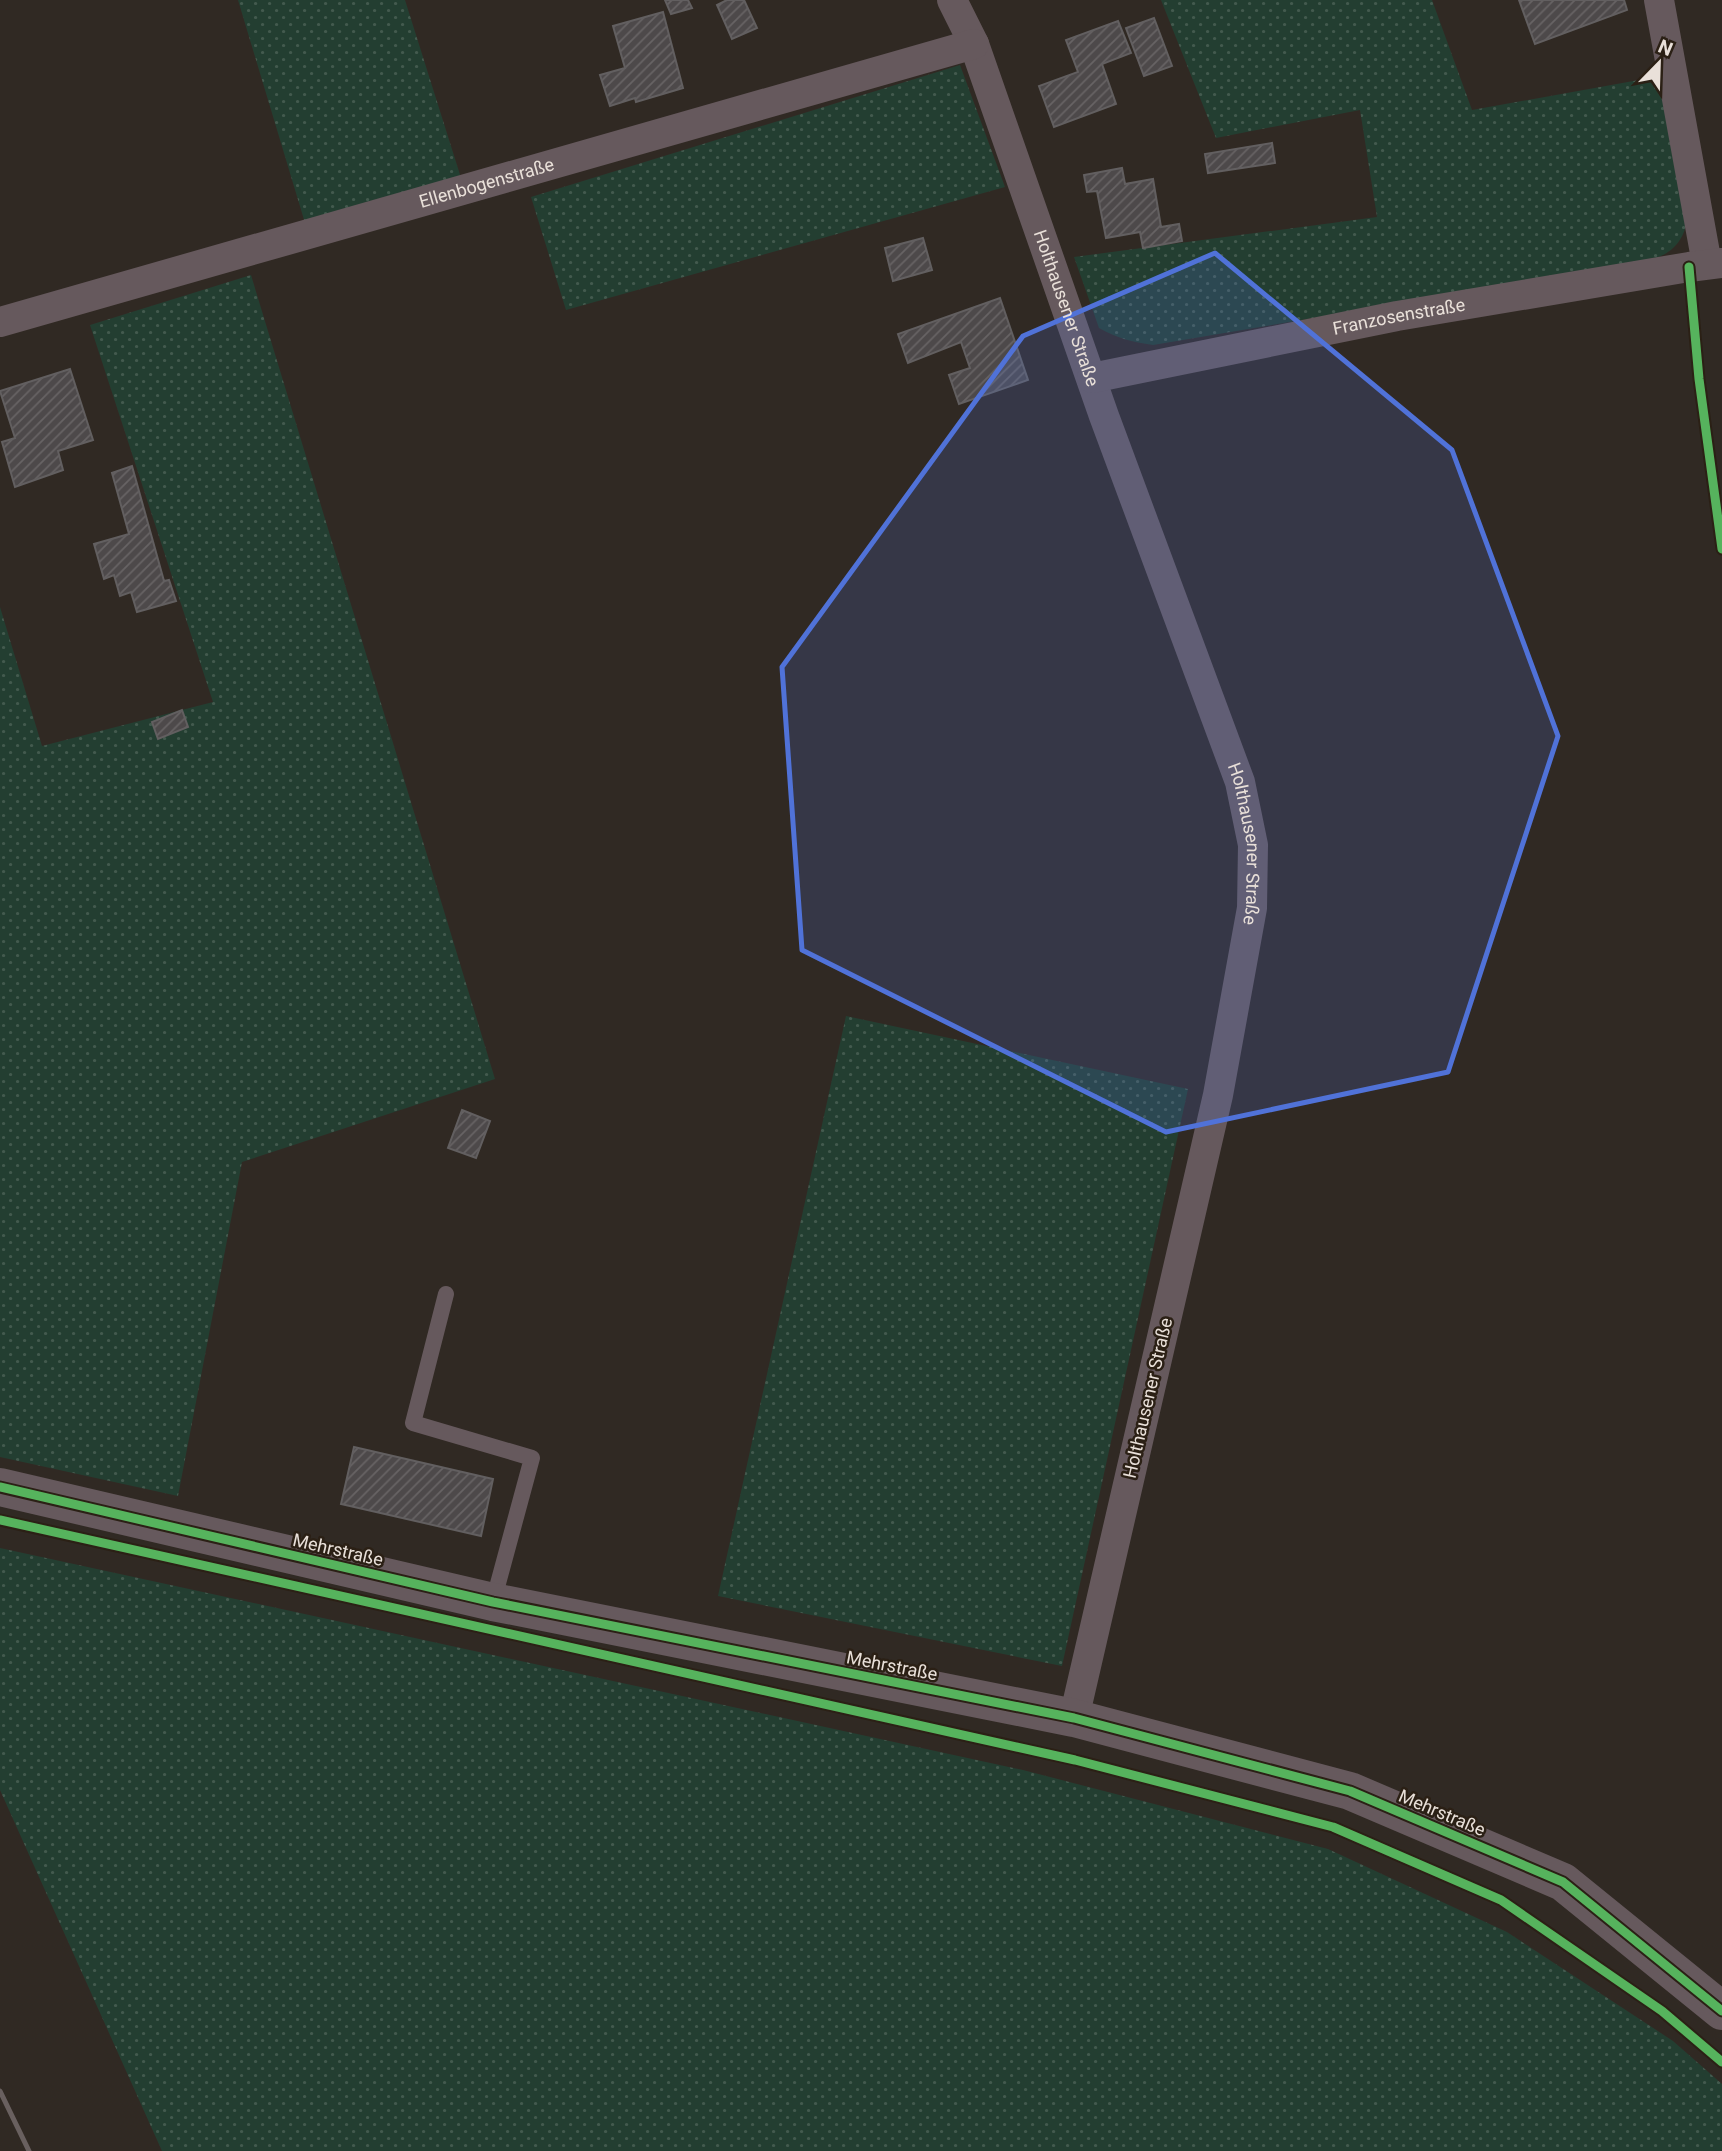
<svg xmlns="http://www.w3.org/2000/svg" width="1722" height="2151" viewBox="0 0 1722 2151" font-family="Roboto,sans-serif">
<defs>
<pattern id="grass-dots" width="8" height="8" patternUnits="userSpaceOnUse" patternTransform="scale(1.75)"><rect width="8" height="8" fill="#233e31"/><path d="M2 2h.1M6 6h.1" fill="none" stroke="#435a4e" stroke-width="1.8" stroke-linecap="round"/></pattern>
<pattern id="building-hatch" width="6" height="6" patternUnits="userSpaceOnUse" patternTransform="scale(1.75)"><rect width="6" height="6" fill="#4d494a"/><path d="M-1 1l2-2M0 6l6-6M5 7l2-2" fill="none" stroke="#676364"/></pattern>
</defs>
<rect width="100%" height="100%" fill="#302923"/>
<path fill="url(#grass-dots)" d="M238 0H405L462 181 305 223Z
M1161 0H1432L1472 110 1661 76 1688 217C1683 245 1670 255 1644 262L1153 345C1132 342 1117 338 1099 328L1074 257 1377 217 1360 110 1216 138Z
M960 65 1005 187 566 310 531 197Z
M251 275 495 1079 242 1162 178 1496 0 1457V607L42 746 213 702 90 325Z
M846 1016 1188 1089 1062 1666 718 1596Z
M0 1548 1023 1770 1328 1849 1507 1932 1673 2041 1722 2084V2151H162L0 1790Z"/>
<path fill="url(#building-hatch)" stroke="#625f60" stroke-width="2" d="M665 0H688L692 8 671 14Z
M727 0H744L757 28 732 39 717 5Z
M1519 0H1624L1627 10 1535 44Z
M663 12 683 88 636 102 635 98 610 106 600 75 625 68 613 26Z
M1154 18 1172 66 1144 76 1126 28Z
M1118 21 1131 53 1102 64 1116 104 1054 127 1039 86 1078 72 1066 40Z
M1272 143 1275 163 1208 173 1205 154Z
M1122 168 1125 184 1153 179 1161 227 1179 224 1182 241 1143 248 1140 232 1106 238 1097 191 1087 192 1084 175Z
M923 238 932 270 893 281 885 248Z
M1000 298 1028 380 959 404 949 375 970 368 961 342 908 363 898 334Z
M70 369 93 440 58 451 63 470 15 487 2 442 15 438 0 391Z
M132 466 164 581 169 580 176 601 137 612 131 592 120 596 114 575 104 579 94 544 129 534 112 473Z
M182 710 188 727 158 739 152 722Z
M462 1110 490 1121 476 1158 448 1148Z
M354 1447 493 1479 481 1536 341 1504Z"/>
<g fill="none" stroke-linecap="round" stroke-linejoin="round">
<path stroke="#66595d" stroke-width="16" d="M446 1294 413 1423 532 1458 493 1602"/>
<g stroke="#66595d" stroke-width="30">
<path id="s1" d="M952 0 974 44 1104 416 1240 782 1253 845 1252 908 1218 1095 1074 1718"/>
<path d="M1659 0 1707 264"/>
<path id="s2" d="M0 322 974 44"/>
<path id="s3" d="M1092 378 1397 316 1689 267 1722 263"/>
</g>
<path stroke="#66595d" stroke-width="38" d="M0 1487 493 1602 1074 1718 1350 1791 1563 1882 1722 2011"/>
<path stroke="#69605f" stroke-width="5" d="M0 2091 29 2151"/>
<g stroke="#2b2015" stroke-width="13">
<path id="cycleway" d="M1689 267 1699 379 1722 549
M0 1487 493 1602 1074 1718 1350 1791 1563 1882 1722 2011
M0 1520 1075 1760 1333 1827 1501 1900 1662 2011 1722 2062"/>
</g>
<use href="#cycleway" stroke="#56b35d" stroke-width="9"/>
</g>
<path fill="#5072d8" fill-opacity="0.2" stroke="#5072d8" stroke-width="5" stroke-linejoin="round" d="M1215 253 1452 450 1558 736 1448 1072 1166 1132 802 950 782 667 1023 336Z"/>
<g text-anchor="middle" stroke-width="5" stroke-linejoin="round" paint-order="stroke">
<g font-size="18" fill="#e9e0d9" stroke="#2b2015">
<text dy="6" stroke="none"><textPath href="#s2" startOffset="506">Ellenbogenstraße</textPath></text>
<text dy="6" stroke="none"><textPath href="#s1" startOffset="329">Holthausener Straße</textPath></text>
<text dy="6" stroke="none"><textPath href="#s3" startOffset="313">Franzosenstraße</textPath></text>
<text dy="6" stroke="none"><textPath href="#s1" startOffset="896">Holthausener Straße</textPath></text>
<text transform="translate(1148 1398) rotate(-77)" y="6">Holthausener Straße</text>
<text transform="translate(338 1550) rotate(13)" y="6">Mehrstraße</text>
<text transform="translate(892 1666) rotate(11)" y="6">Mehrstraße</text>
<text transform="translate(1442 1813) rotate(23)" y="6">Mehrstraße</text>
</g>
</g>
<g transform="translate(1659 63) rotate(23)" stroke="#2b2015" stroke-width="5" paint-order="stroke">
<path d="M0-5L12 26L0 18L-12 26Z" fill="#e9e0d9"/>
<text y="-10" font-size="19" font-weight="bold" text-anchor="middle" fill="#e9e0d9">N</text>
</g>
</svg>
